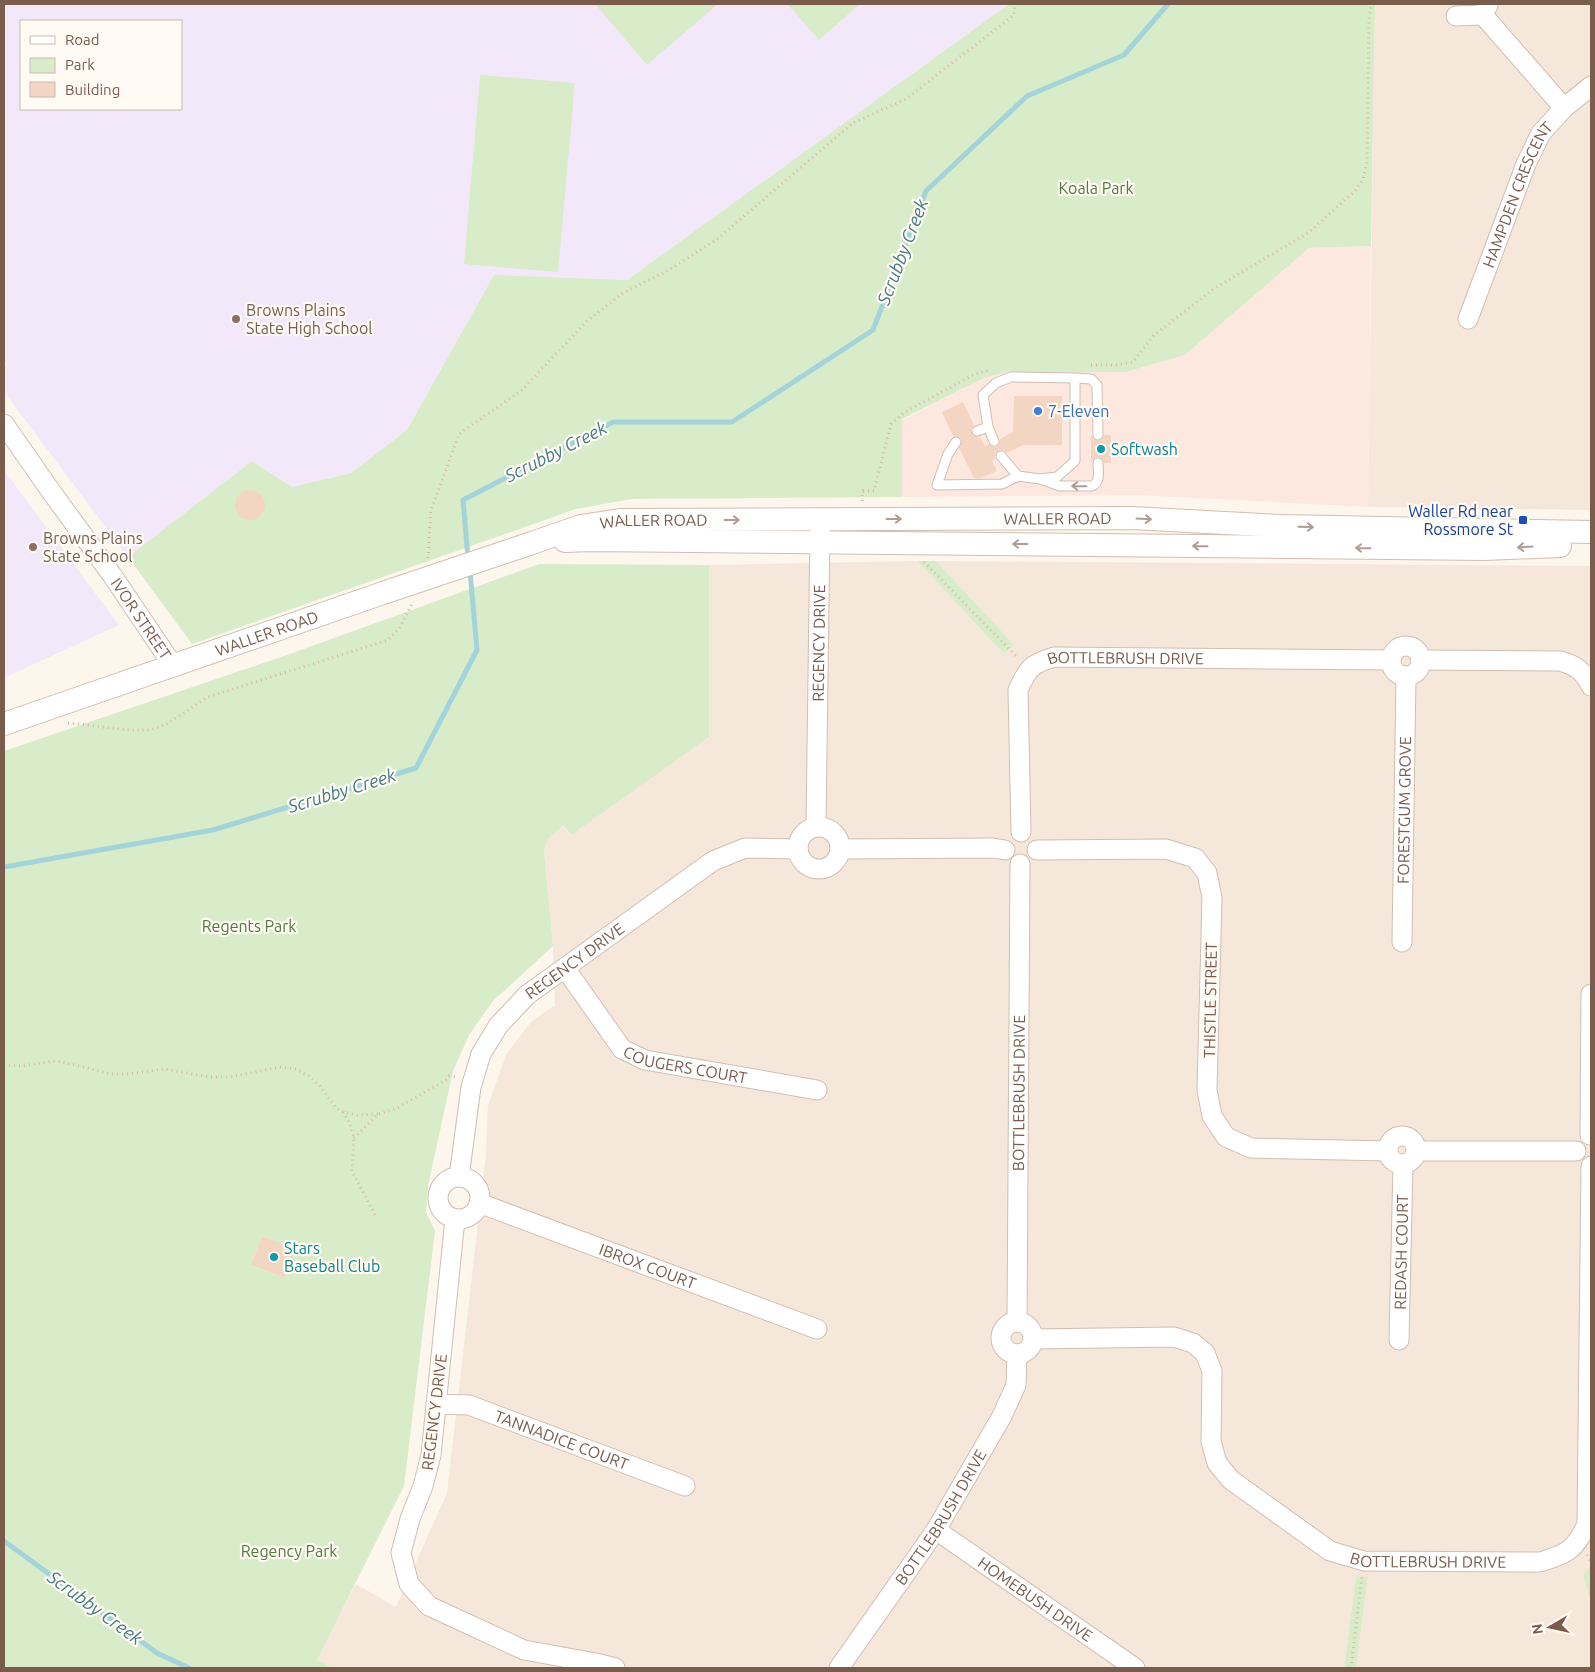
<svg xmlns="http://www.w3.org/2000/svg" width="1595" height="1672" viewBox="0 0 1595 1672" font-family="Ubuntu,sans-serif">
<rect width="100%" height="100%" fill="#fdf6ec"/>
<path fill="#f5e8da" d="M1375 4H1591V510L1368 507Z
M917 561 1004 654 1013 645 936 561 1591 566V1564L1583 1575 1591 1603V1668H1356L1368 1578 1356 1576 1344 1668H333L316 1660 356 1584 396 1607 447 1493 486 1154 488 1105 507 1053 531 1022 555 1005 553 946 544 851 548 839 563 825 570 835 709 737V565Z"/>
<path fill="#fde8e0" d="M1371 246 1368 507 1138 495 902 497V420L986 377 1008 372H1126L1185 355 1309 248Z"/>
<path fill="#f3e8fa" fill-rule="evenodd" d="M4 4H1009L627 280 494 275 407 430 351 473 292 487 252 461 128 557 4 392V367L7 364 4 358ZM21 21H181V109H21Z
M4 470 119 625 4 678Z"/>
<path fill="#d8ecc9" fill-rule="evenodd" d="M595 4H718L647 65Z
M787 4H860L819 40Z
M1009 4H1375L1371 246 1309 248 1185 355 1126 372H1008L986 377 902 419V497L632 499 576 509 192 644 128 557 252 461 292 487 351 473 407 430 494 275 627 280Z
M480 75 575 83 558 272 464 264Z
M917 561H936L1014 645 1004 654Z
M539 564 709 565V737L571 835 563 825 548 839 544 851 553 946 493 1001 469 1035 453 1071 428 1186 426 1212 435 1231 404 1486 317 1660 333 1668H4V751L287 655ZM262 1236 296 1249 285 1278 251 1265Z
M1591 1564V1603L1583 1575Z
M1356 1576 1368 1577 1356 1668H1344Z"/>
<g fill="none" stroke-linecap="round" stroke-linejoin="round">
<path stroke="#a5d3da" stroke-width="5" d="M468 558 463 500 613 422H732L873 330 926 191 1027 96 1124 55 1168 4
M4 867 213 830 416 768 477 650 470 571
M4 1541 157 1653 189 1668"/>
</g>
<path fill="#f3d5c3" d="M1014 396H1062V445H1023L1007 453 1004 450H999L995 453V459L992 460 997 471 981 478H974L959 448 962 440 959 437 953 436 942 412 963 402 974 425 971 429 973 435 980 437 985 446 989 444 993 447H996L999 444 1000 439 1013 432Z
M1091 435 1095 440 1098 441 1102 440 1104 435H1111V463H1104L1103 459 1098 457 1094 458 1091 463Z
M235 505a15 15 0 1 1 30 0a15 15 0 1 1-30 0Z
M262 1236 296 1249 285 1278 251 1265Z"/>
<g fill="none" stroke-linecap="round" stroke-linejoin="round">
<g stroke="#d1beb0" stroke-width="11">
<path id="service" d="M1075 378 1091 379 1097 385 1098 435
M988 427 983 395 996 383 1011 377 1075 378V461L1057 477 1040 479
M977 431 988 427 994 441
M956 442 948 454 937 485 1002 484 1018 476
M1001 456 1018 476 1040 479 1060 486H1092C1101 482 1098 471 1098 463"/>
</g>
<g stroke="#d1beb0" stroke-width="21">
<g id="minor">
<path d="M1483 15 1564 108"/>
<path d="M1456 16 1483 15 1488 5"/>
<path id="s1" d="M1468 319 1526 164 1541 133 1564 108 1591 86"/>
<path id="s2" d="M4 424 50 490 112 575 174 667"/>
<circle cx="1406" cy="661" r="15"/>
<path d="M1421 660 1560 661C1575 665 1584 671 1591 686"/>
<path id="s3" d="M816 827 820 528"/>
<circle cx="819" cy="848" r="21"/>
<path id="s4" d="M1021 832 1018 690C1028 668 1031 664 1054 657L1391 660"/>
<path d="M840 849 993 848 1005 850"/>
<path d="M1037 850 1166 849 1195 858 1207 873 1212 898 1207 1090 1212 1116 1226 1137 1251 1148 1388 1151"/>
<path id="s5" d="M1402 942 1406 676"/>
<path id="s6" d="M565 968 622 1049 645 1060 817 1090"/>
<path d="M1590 1135 1591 994"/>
<circle cx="1402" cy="1150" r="14"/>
<path d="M1417 1151H1576"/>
<path id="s7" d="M459 1177 471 1087 481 1054 498 1026 527 995 713 861 745 848 798 849"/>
<circle cx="459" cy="1198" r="21"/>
<path id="s8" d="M479 1203 817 1329"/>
<path d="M455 1219 431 1455 423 1486 410 1519 401 1553 409 1584 429 1606 524 1650 596 1663 615 1668"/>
<path id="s9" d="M1017 1322 1020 864"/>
<circle cx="1017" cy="1338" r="16"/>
<path id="s10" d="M1033 1339 1174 1337 1193 1343 1205 1353 1212 1371 1211 1441 1217 1463 1231 1480 1330 1551 1364 1561 1540 1562C1567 1554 1575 1550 1587 1524L1591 1166"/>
<path id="s11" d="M1399 1340 1403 1164"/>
<path id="s12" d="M436 1404 469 1405 685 1486"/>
<path id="s13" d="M936 1530 1135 1668"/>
<path id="s14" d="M839 1668 936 1530 1002 1416 1016 1385 1017 1354"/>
</g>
</g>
<g stroke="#d1beb0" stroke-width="24">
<g id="tertiary">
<path d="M565 541 590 540 1484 549 1560 546"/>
<path id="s15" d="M529 544 581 526 620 520 1132 518 1281 526 1591 532"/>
<path id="s16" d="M4 724 383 593"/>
</g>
</g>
<path stroke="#d9b8a5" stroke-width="3" stroke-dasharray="1 4" stroke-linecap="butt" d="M1091 365H1115L1133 362 1153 336 1215 288 1308 233 1355 191 1363 179 1367 162 1369 21 1371 4
M862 501 863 491H874L891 424 905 412 975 374 991 370
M428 558 431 510 459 434 522 390 587 321 623 293 667 271 716 240 853 123 906 99 1014 15 1015 4
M924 562 1018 658
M68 723 130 730H150L167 724 208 697 388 640 399 629 413 602
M4 1065 23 1066 53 1061 67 1063 111 1074H127L164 1069 210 1077H230L280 1067 296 1069 309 1076 319 1085 336 1108 343 1112 357 1115 378 1114
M343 1112 350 1124 354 1138 352 1171 375 1215
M354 1138 378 1114 395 1109 446 1080 449 1076 456 1077
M1587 1555 1591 1562
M1351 1668 1362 1576"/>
<use href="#service" stroke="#fff" stroke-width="9"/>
<use href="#minor" stroke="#fff" stroke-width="19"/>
<use href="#tertiary" stroke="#fff" stroke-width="22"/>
<g stroke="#d1beb0" stroke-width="24" stroke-linecap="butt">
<path id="tertiary-bridge" d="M383 593 529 544"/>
</g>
<use href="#tertiary-bridge" stroke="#fff" stroke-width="22"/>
</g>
<defs><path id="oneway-shaft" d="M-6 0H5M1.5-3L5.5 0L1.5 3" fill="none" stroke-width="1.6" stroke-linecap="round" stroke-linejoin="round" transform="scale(1.25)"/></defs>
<g stroke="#af9d94">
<use href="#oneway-shaft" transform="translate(1079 486) rotate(-179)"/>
<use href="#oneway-shaft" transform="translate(894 519)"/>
<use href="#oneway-shaft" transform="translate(1144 519) rotate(3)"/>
<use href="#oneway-shaft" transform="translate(732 520)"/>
<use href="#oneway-shaft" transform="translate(1306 527) rotate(1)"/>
<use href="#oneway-shaft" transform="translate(1020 544) rotate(-180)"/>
<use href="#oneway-shaft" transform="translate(1200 546) rotate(-179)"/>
<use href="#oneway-shaft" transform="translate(1525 547) rotate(177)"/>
<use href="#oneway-shaft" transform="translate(1363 548) rotate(-179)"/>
</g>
<g fill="#8d6e63" stroke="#fffaf3" stroke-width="2">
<circle cx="236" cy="319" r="5"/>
<circle cx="33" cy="547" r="5"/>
</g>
<circle fill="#3f7fe0" stroke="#fffaf3" stroke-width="2" cx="1038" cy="411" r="5"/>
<g fill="#0f9aa8" stroke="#fffaf3" stroke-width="2">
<circle cx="1101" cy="449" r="5"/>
<circle cx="274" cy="1257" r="5"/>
</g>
<rect fill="#1a4fb4" stroke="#fffaf3" stroke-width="2" x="1518" y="515" width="10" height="10" rx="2.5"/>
<g text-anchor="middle" stroke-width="4.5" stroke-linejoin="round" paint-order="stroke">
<g font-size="16" fill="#537a41" stroke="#fffaf3">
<text x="1096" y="194">Koala Park</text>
<text x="249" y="932">Regents Park</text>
<text x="289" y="1557">Regency Park</text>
</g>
<g font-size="16" fill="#7a5c4d" stroke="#fffaf3">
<text dy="6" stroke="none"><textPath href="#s1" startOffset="134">HAMPDEN CRESCENT</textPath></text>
<text dy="6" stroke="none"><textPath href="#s15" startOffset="532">WALLER ROAD</textPath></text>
<text dy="6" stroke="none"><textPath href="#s15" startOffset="128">WALLER ROAD</textPath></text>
<text dy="6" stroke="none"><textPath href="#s2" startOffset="238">IVOR STREET</textPath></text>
<text dy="6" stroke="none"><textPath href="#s16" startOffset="278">WALLER ROAD</textPath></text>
<text dy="6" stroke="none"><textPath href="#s3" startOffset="184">REGENCY DRIVE</textPath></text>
<text dy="6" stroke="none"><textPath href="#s4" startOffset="265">BOTTLEBRUSH DRIVE</textPath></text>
<text dy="6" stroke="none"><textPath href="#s5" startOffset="132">FORESTGUM GROVE</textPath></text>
<text dy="6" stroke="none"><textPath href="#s7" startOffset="259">REGENCY DRIVE</textPath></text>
<text transform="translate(1210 1000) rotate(-89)" y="6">THISTLE STREET</text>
<text dy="6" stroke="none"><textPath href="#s6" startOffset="165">COUGERS COURT</textPath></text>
<text dy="6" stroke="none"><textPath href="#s9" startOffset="229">BOTTLEBRUSH DRIVE</textPath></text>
<text dy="6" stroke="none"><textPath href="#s11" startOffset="88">REDASH COURT</textPath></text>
<text dy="6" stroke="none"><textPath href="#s8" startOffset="180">IBROX COURT</textPath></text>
<text transform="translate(434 1412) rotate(-83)" y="6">REGENCY DRIVE</text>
<text dy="6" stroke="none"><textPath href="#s12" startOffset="132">TANNADICE COURT</textPath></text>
<text dy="6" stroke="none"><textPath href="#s14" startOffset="182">BOTTLEBRUSH DRIVE</textPath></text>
<text dy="6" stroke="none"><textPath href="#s10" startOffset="532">BOTTLEBRUSH DRIVE</textPath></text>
<text dy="6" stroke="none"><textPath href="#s13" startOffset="121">HOMEBUSH DRIVE</textPath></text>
</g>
<g font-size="16" fill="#785e54" stroke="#fffaf3" text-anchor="start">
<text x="246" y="316">Browns Plains<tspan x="246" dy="18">State High School</tspan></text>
<text x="43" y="544">Browns Plains<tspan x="43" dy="18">State School</tspan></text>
</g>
<g font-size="16" fill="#366cbe" stroke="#fffaf3" text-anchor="start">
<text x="1048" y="417">7-Eleven</text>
</g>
<g font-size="16" fill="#0d838f" stroke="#fffaf3" text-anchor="start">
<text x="1111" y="455">Softwash</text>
<text x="284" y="1254">Stars<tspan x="284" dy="18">Baseball Club</tspan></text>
</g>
<g font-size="16" fill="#164399" stroke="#fffaf3" text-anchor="end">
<text x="1513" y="517">Waller Rd near<tspan x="1513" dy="18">Rossmore St</tspan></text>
</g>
<g font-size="18" font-style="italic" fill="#437c86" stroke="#fffaf3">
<text transform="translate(903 252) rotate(-69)" y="6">Scrubby Creek</text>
<text transform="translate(556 452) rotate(-27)" y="6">Scrubby Creek</text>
<text transform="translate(342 791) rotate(-17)" y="6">Scrubby Creek</text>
<text transform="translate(95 1608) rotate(36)" y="6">Scrubby Creek</text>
</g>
</g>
<rect width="1595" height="1672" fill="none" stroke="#7a5c4d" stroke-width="10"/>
<rect x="20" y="20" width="162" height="90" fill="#fffaf3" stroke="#cabbb1"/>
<rect x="30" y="36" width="25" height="8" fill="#ffffff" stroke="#cabbb1"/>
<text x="65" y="45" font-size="15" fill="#7a5c4d">Road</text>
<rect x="30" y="58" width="25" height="15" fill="#d8ecc9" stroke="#cabbb1"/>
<text x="65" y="70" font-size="15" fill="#7a5c4d">Park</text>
<rect x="30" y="82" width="25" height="15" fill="#f3d5c3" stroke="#cabbb1"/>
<text x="65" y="95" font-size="15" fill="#7a5c4d">Building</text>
<g transform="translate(1550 1627) rotate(261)" stroke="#fffaf3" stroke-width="4" paint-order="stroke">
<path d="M0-4L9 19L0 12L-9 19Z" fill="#7a5c4d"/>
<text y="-8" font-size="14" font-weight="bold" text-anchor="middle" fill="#7a5c4d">N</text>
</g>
</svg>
